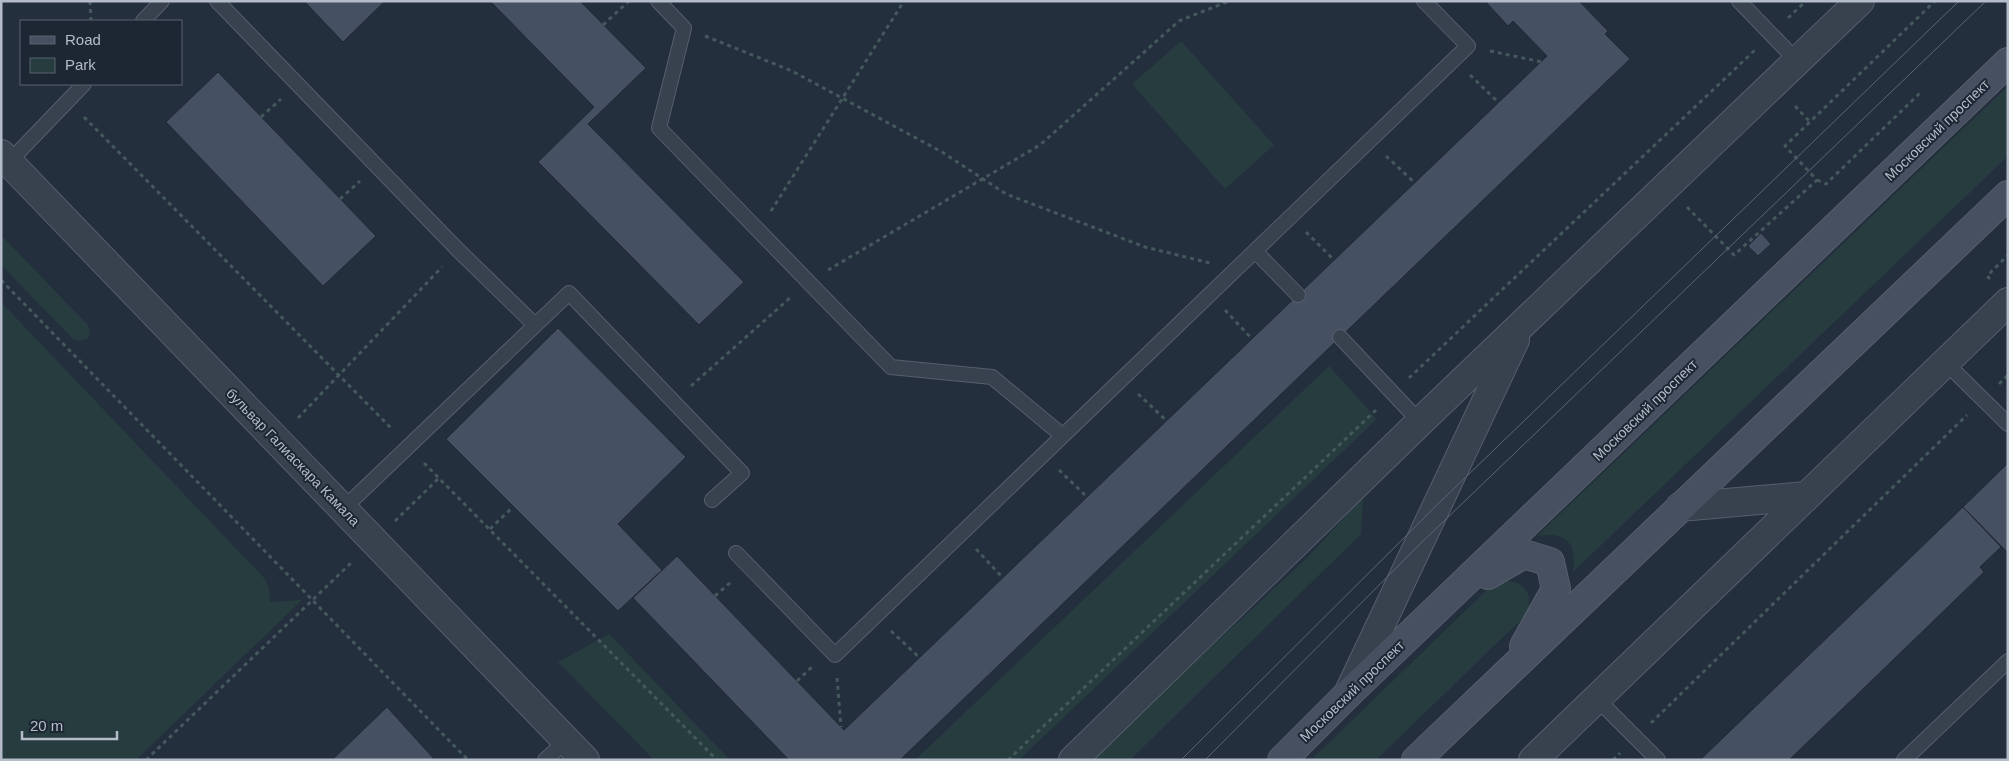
<svg xmlns="http://www.w3.org/2000/svg" width="2009" height="761" viewBox="0 0 2009 761" font-family="Helvetica,sans-serif">
<rect width="100%" height="100%" fill="#242f3e"/>
<path fill="#263c3f" d="M1181 41 1274 145 1225 189 1132 84Z
M2008 86V156L1573 572C1577 543 1567 531 1537 536Z
M1 235 88 325 90 331 88 338 80 341 73 339 1 265Z
M1 302 265 579 269 588 270 602 302 600 136 760H1Z
M1329 366 1377 419 1019 760H915Z
M1363 497 1361 534 1130 760H1089L1306 559Z
M1505 580C1525 583 1533 593 1528 613L1376 760H1311L1494 583Z
M609 634 730 760H654L558 662Z"/>
<path fill="#455162" stroke="#1f2835" d="M304 1H385L343 42Z
M490 1H580L646 68 588 124 744 282 699 325 538 162 594 107Z
M1485 1H1579L1608 31 1605 34 1630 59 900 760H789L633 598 677 556 844 730 1547 56 1513 21 1508 26Z
M218 72 376 236 323 286 166 122Z
M1761 233 1771 244 1758 256 1748 246Z
M558 328 686 457 618 524 662 570 618 611 446 439Z
M2008 463V553L1963 507Z
M1963 507 2001 547 1980 567 1984 572 1863 689 1789 760H1700Z
M387 707 435 760H332Z"/>
<g fill="none" stroke-linecap="round" stroke-linejoin="round">
<g stroke="#565f6c" stroke-width="16">
<path id="lane" d="M217 1 458 250 535 325
M658 1 684 28 659 128 891 367 992 377 1063 436
M1739 1 1797 61
M143 21 162 1
M9 162 84 84
M1255 251 1298 295
M1340 337 1420 422
M1945 362 2008 424
M343 509 569 293 742 473 712 500
M736 553 835 655 1468 46 1424 1
M1596 698 1658 760
M545 760 566 741
M1904 760 2008 661"/>
</g>
<g stroke="#565f6c" stroke-width="30">
<path id="street" d="M1 154 585 760
M1680 507 1806 496
M1348 694 1515 340
M1073 760 1420 422 1860 1
M1533 760 2008 302"/>
</g>
<g stroke="#565f6c" stroke-width="30">
<path id="secondary" d="M1488 575 1524 554 1550 562 1556 589 1524 646
M1282 760 1348 694 2008 62
M1416 760 2008 195"/>
</g>
<path stroke="#44595c" stroke-width="3" stroke-dasharray="4 4" stroke-linecap="butt" d="M90 1 91 21
M1788 18 1806 1
M603 25 629 1
M705 36 792 71 942 152 1006 194 1145 247 1210 263
M1490 51 1542 62
M1470 75 1499 103
M1795 106 1810 122
M84 117 392 429
M261 117 281 99
M1386 156 1415 183
M1817 180 1826 184 1921 92
M340 199 360 181
M1687 207 1734 255 1817 180 1785 146 1935 1
M771 211 904 1
M1306 232 1334 260
M828 270 1040 145 1179 21 1229 1
M1990 279 1987 276 2008 255
M1 280 468 760
M1225 310 1252 339
M1409 378 1755 50
M1999 384 2008 375
M691 386 791 297
M1138 394 1167 421
M298 418 442 267
M424 463 717 760
M1059 470 1087 497
M395 521 439 478
M490 529 513 507
M976 549 1003 578
M715 596 731 582
M891 631 920 658
M837 678 841 727
M797 681 813 666
M1651 723 1967 415
M146 760 352 562
M1008 760 1376 410
M1613 760 1620 753"/>
<use href="#lane" stroke="#38414e" stroke-width="14"/>
<use href="#street" stroke="#38414e" stroke-width="28"/>
<use href="#secondary" stroke="#465061" stroke-width="28"/>
<path stroke="#5a6575" stroke-width="1" d="M1181 760 1440 502 1959 1
M1205 760 1419 545 1986 1"/>
</g>
<g text-anchor="middle" stroke-width="4" stroke-linejoin="round" paint-order="stroke">
<g font-size="14" fill="#b4bcc9" stroke="#1d2633">
<text transform="translate(1937 130) rotate(-44)" y="5">Московский проспект</text>
<text transform="translate(1645 410) rotate(-44)" y="5">Московский проспект</text>
<text transform="translate(293 457) rotate(46)" y="5">бульвар Галиаскара Камала</text>
<text transform="translate(1352 691) rotate(-44)" y="5">Московский проспект</text>
</g>
</g>
<rect width="2009" height="761" fill="none" stroke="#b4bcc9" stroke-width="5"/>
<rect x="20" y="20" width="162" height="65" fill="#1d2633" stroke="#59626f"/>
<rect x="30" y="36" width="25" height="8" fill="#465061" stroke="#59626f"/>
<text x="65" y="45" font-size="15" fill="#b4bcc9">Road</text>
<rect x="30" y="58" width="25" height="15" fill="#263c3f" stroke="#59626f"/>
<text x="65" y="70" font-size="15" fill="#b4bcc9">Park</text>
<path d="M22 731v8h95v-8" fill="none" stroke="#b4bcc9" stroke-width="2.5"/>
<text x="30" y="731" font-size="15" fill="#b4bcc9" stroke="#1d2633" stroke-width="4" paint-order="stroke">20 m</text>
</svg>
